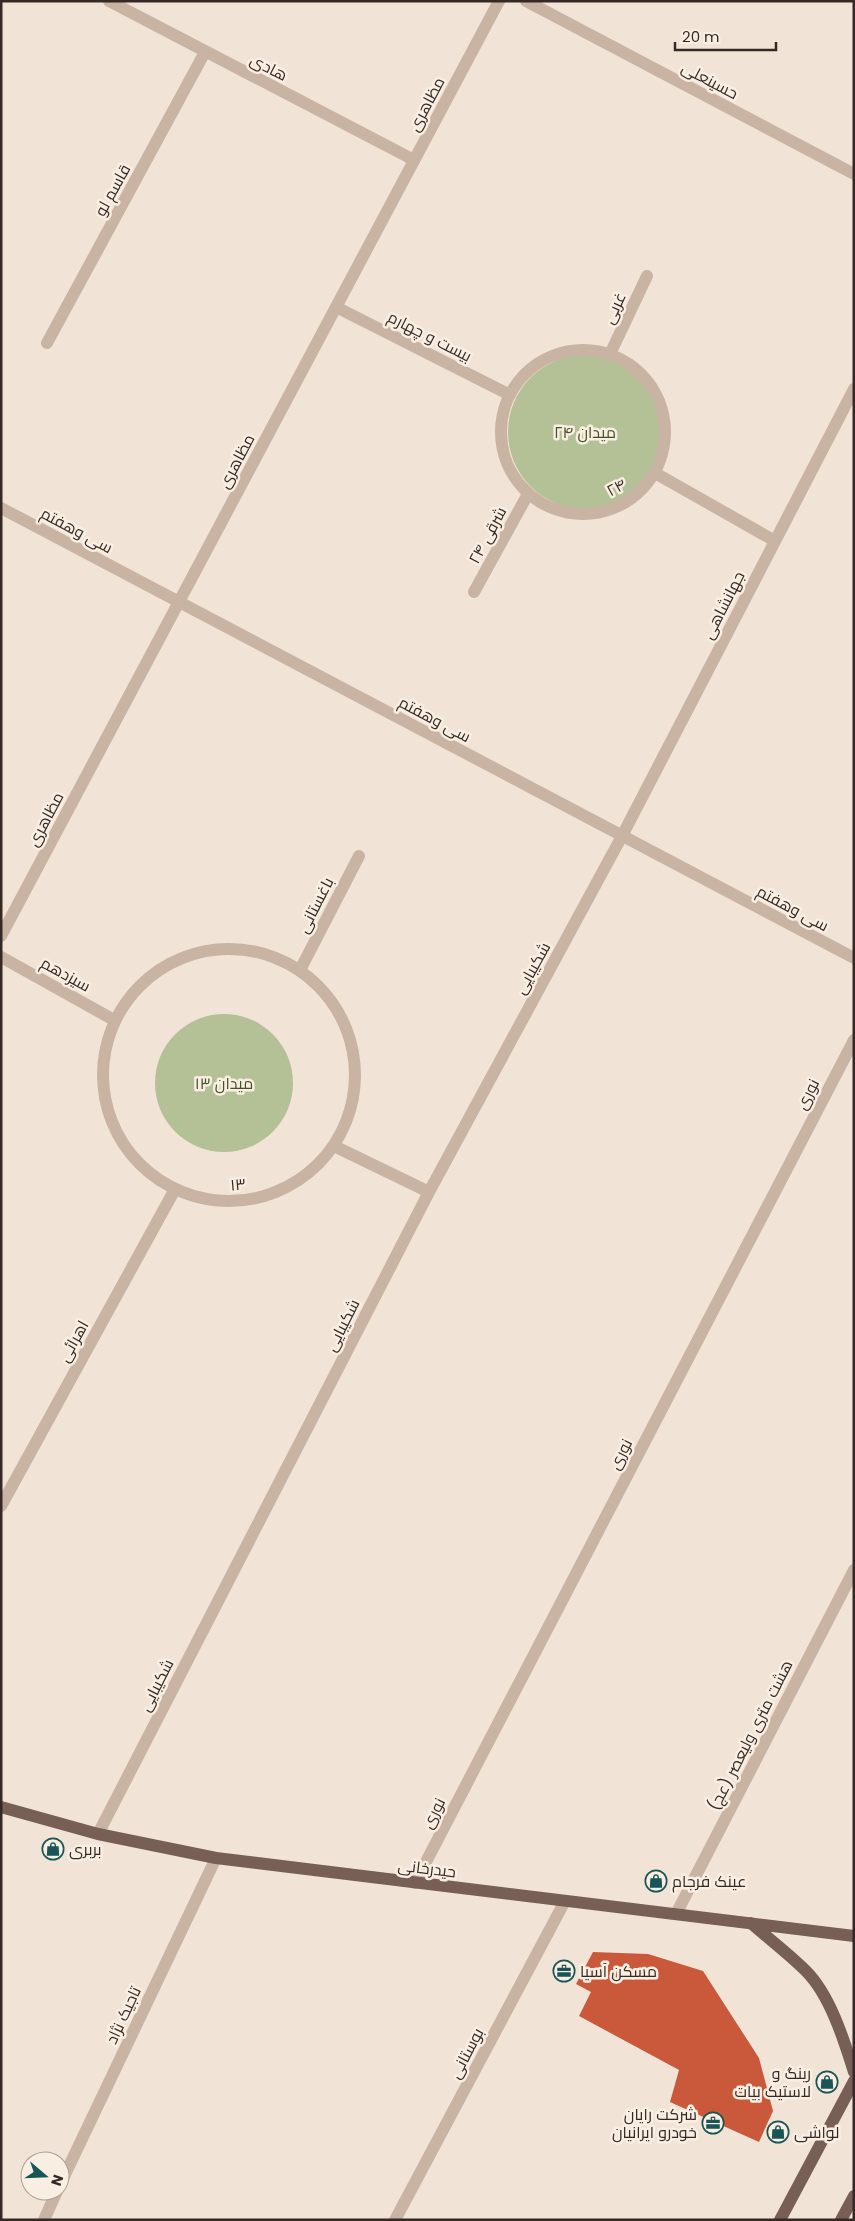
<svg xmlns="http://www.w3.org/2000/svg" width="855" height="2221" viewBox="0 0 855 2221" font-family="Poppins,Cairo,sans-serif">
<rect width="100%" height="100%" fill="#f1e4d6"/>
<path fill="#b4c196" d="M508 432a77 77 0 1 1 154 0a77 77 0 1 1-154 0Z
M155 1083a69 69 0 1 1 138 0a69 69 0 1 1-138 0Z"/>
<path fill="#ca593b" d="M593 1952 648 1954 703 1971 759 2058 773 2111 759 2142 670 2102 679 2070 579 2016 591 1992 576 1984Z"/>
<g fill="none" stroke-linecap="round" stroke-linejoin="round">
<path stroke="#c9b3a2" stroke-width="12" d="M109 1 414 160
M526 1 854 174
M336 307 510 395
M47 343 205 52
M501 432a82 82 0 1 1 164 0a82 82 0 1 1-164 0Z
M610 354 647 276
M655 473 775 541
M1 508 854 958
M474 592 528 494
M1 936 499 1
M103 1075a126 126 0 1 1 252 0a126 126 0 1 1-252 0Z
M1 957 114 1020
M300 970 359 856
M334 1146 429 1192
M1 1506 174 1191
M98 1834 429 1192 622 836 854 389
M415 1883 854 1040
M676 1914 854 1570
M60 2185 216 1858
M44 2220 57 2191
M395 2220 565 1901"/>
<path stroke="#775f55" stroke-width="12" d="M1 1807 98 1834 216 1858 854 1936
M751 1923C769 1939 789 1954 806 1971 830 1995 844 2040 854 2072
M780 2220 854 2081
M841 2220 854 2196"/>
</g>
<defs>
<g id="shop-ring" transform="scale(1.125)"><circle r="9.5" fill="#f9eee2" stroke="#195456" stroke-width="1.5"/><path d="M-5-2.5h2.3a2.7 3.5 0 0 1 5.4 0H5L5.5 6h-11ZM-1.5-2.5h3a1.5 2.3 0 0 0-3 0Z" fill="#195456"/></g>
<g id="office-ring" transform="scale(1.125)"><circle r="9.5" fill="#f9eee2" stroke="#195456" stroke-width="1.5"/><path d="M-6-3h4V-5.5h4V-3h4V5H-6ZM-1-4.5V-3h2v-1.5ZM-6 0V1H6V0Z" fill="#195456"/></g>
</defs>
<g fill-rule="evenodd">
<use href="#shop-ring" x="53" y="1849"/>
<use href="#shop-ring" x="656" y="1881"/>
<use href="#office-ring" x="564" y="1971"/>
<use href="#shop-ring" x="827" y="2082"/>
<use href="#office-ring" x="713" y="2123"/>
<use href="#shop-ring" x="778" y="2132"/>
</g>
<g text-anchor="middle" stroke-width="5" stroke-linejoin="round" paint-order="stroke">
<g font-size="16" fill="#342925" stroke="#f9eee2">
<text transform="translate(269 67) rotate(27)" y="6">هادی</text>
<text transform="translate(710 80) rotate(28)" y="6">حسینعلی</text>
<text transform="translate(426 104) rotate(-62)" y="6">مظاهری</text>
<text transform="translate(112 190) rotate(-61)" y="6">قاسم لو</text>
<text transform="translate(614 308) rotate(-65)" y="6">غربی</text>
<text transform="translate(430 336) rotate(27)" y="6">بیست و چهارم</text>
<text transform="translate(236 461) rotate(-62)" y="6">مظاهری</text>
<text transform="translate(616 487) rotate(-29)" y="6">۲۴</text>
<text transform="translate(77 530) rotate(28)" y="6">سی وهفتم</text>
<text transform="translate(487 535) rotate(-62)" y="6">۲۴ شرقی</text>
<text transform="translate(723 605) rotate(-63)" y="6">جهانشاهی</text>
<text transform="translate(435 719) rotate(28)" y="6">سی وهفتم</text>
<text transform="translate(45 819) rotate(-62)" y="6">مظاهری</text>
<text transform="translate(315 905) rotate(-63)" y="6">باغستانی</text>
<text transform="translate(793 908) rotate(28)" y="6">سی وهفتم</text>
<text transform="translate(532 968) rotate(-61)" y="6">شکیبایی</text>
<text transform="translate(66 974) rotate(29)" y="6">سیزدهم</text>
<text transform="translate(807 1094) rotate(-63)" y="6">نوری</text>
<text transform="translate(238 1184) rotate(-5)" y="6">۱۳</text>
<text transform="translate(342 1325) rotate(-63)" y="6">شکیبایی</text>
<text transform="translate(73 1341) rotate(-61)" y="6">اهرائی</text>
<text transform="translate(620 1454) rotate(-63)" y="6">نوری</text>
<text transform="translate(156 1685) rotate(-63)" y="6">شکیبایی</text>
<text transform="translate(750 1735) rotate(-63)" y="6">هشت متری ولیعصر (عج)</text>
<text transform="translate(433 1813) rotate(-63)" y="6">نوری</text>
<text transform="translate(427 1868) rotate(7)" y="6">حیدرخانی</text>
<text transform="translate(123 2015) rotate(-65)" y="6">تاجیک نژاد</text>
<text transform="translate(466 2053) rotate(-62)" y="6">بوستانی</text>
</g>
<g font-size="16" fill="#455328" stroke="#f9eee2">
<text x="585" y="438">میدان ۲۴</text>
<text x="224" y="1089">میدان ۱۳</text>
</g>
<g font-size="16" fill="#342925" stroke="#f9eee2" text-anchor="start">
<text x="69" y="1855">بربری</text>
<text x="672" y="1887">عینک فرجام</text>
<text x="580" y="1977">مسکن آسیا</text>
<text x="811" y="2079" text-anchor="end">رینگ و<tspan x="811" dy="18">لاستیک بیات</tspan></text>
<text x="697" y="2120" text-anchor="end">شرکت رایان<tspan x="697" dy="18">خودرو ایرانیان</tspan></text>
<text x="794" y="2138">لواشی</text>
</g>
</g>
<rect width="855" height="2221" fill="none" stroke="#342925" stroke-width="5"/>
<g transform="translate(45 2176) rotate(109)"><circle r="24" fill="#f9eee2" stroke="#aa9f96"/>
<path d="M0-4L9 19L0 12L-9 19Z" fill="#195456"/>
<text y="-8" font-size="14" font-weight="bold" text-anchor="middle" fill="#342925">N</text>
</g>
<path d="M675 42v8h101v-8" fill="none" stroke="#342925" stroke-width="2.5"/>
<text x="682" y="42" font-size="15" fill="#342925" stroke="#f9eee2" stroke-width="4" paint-order="stroke">20 m</text>
</svg>
